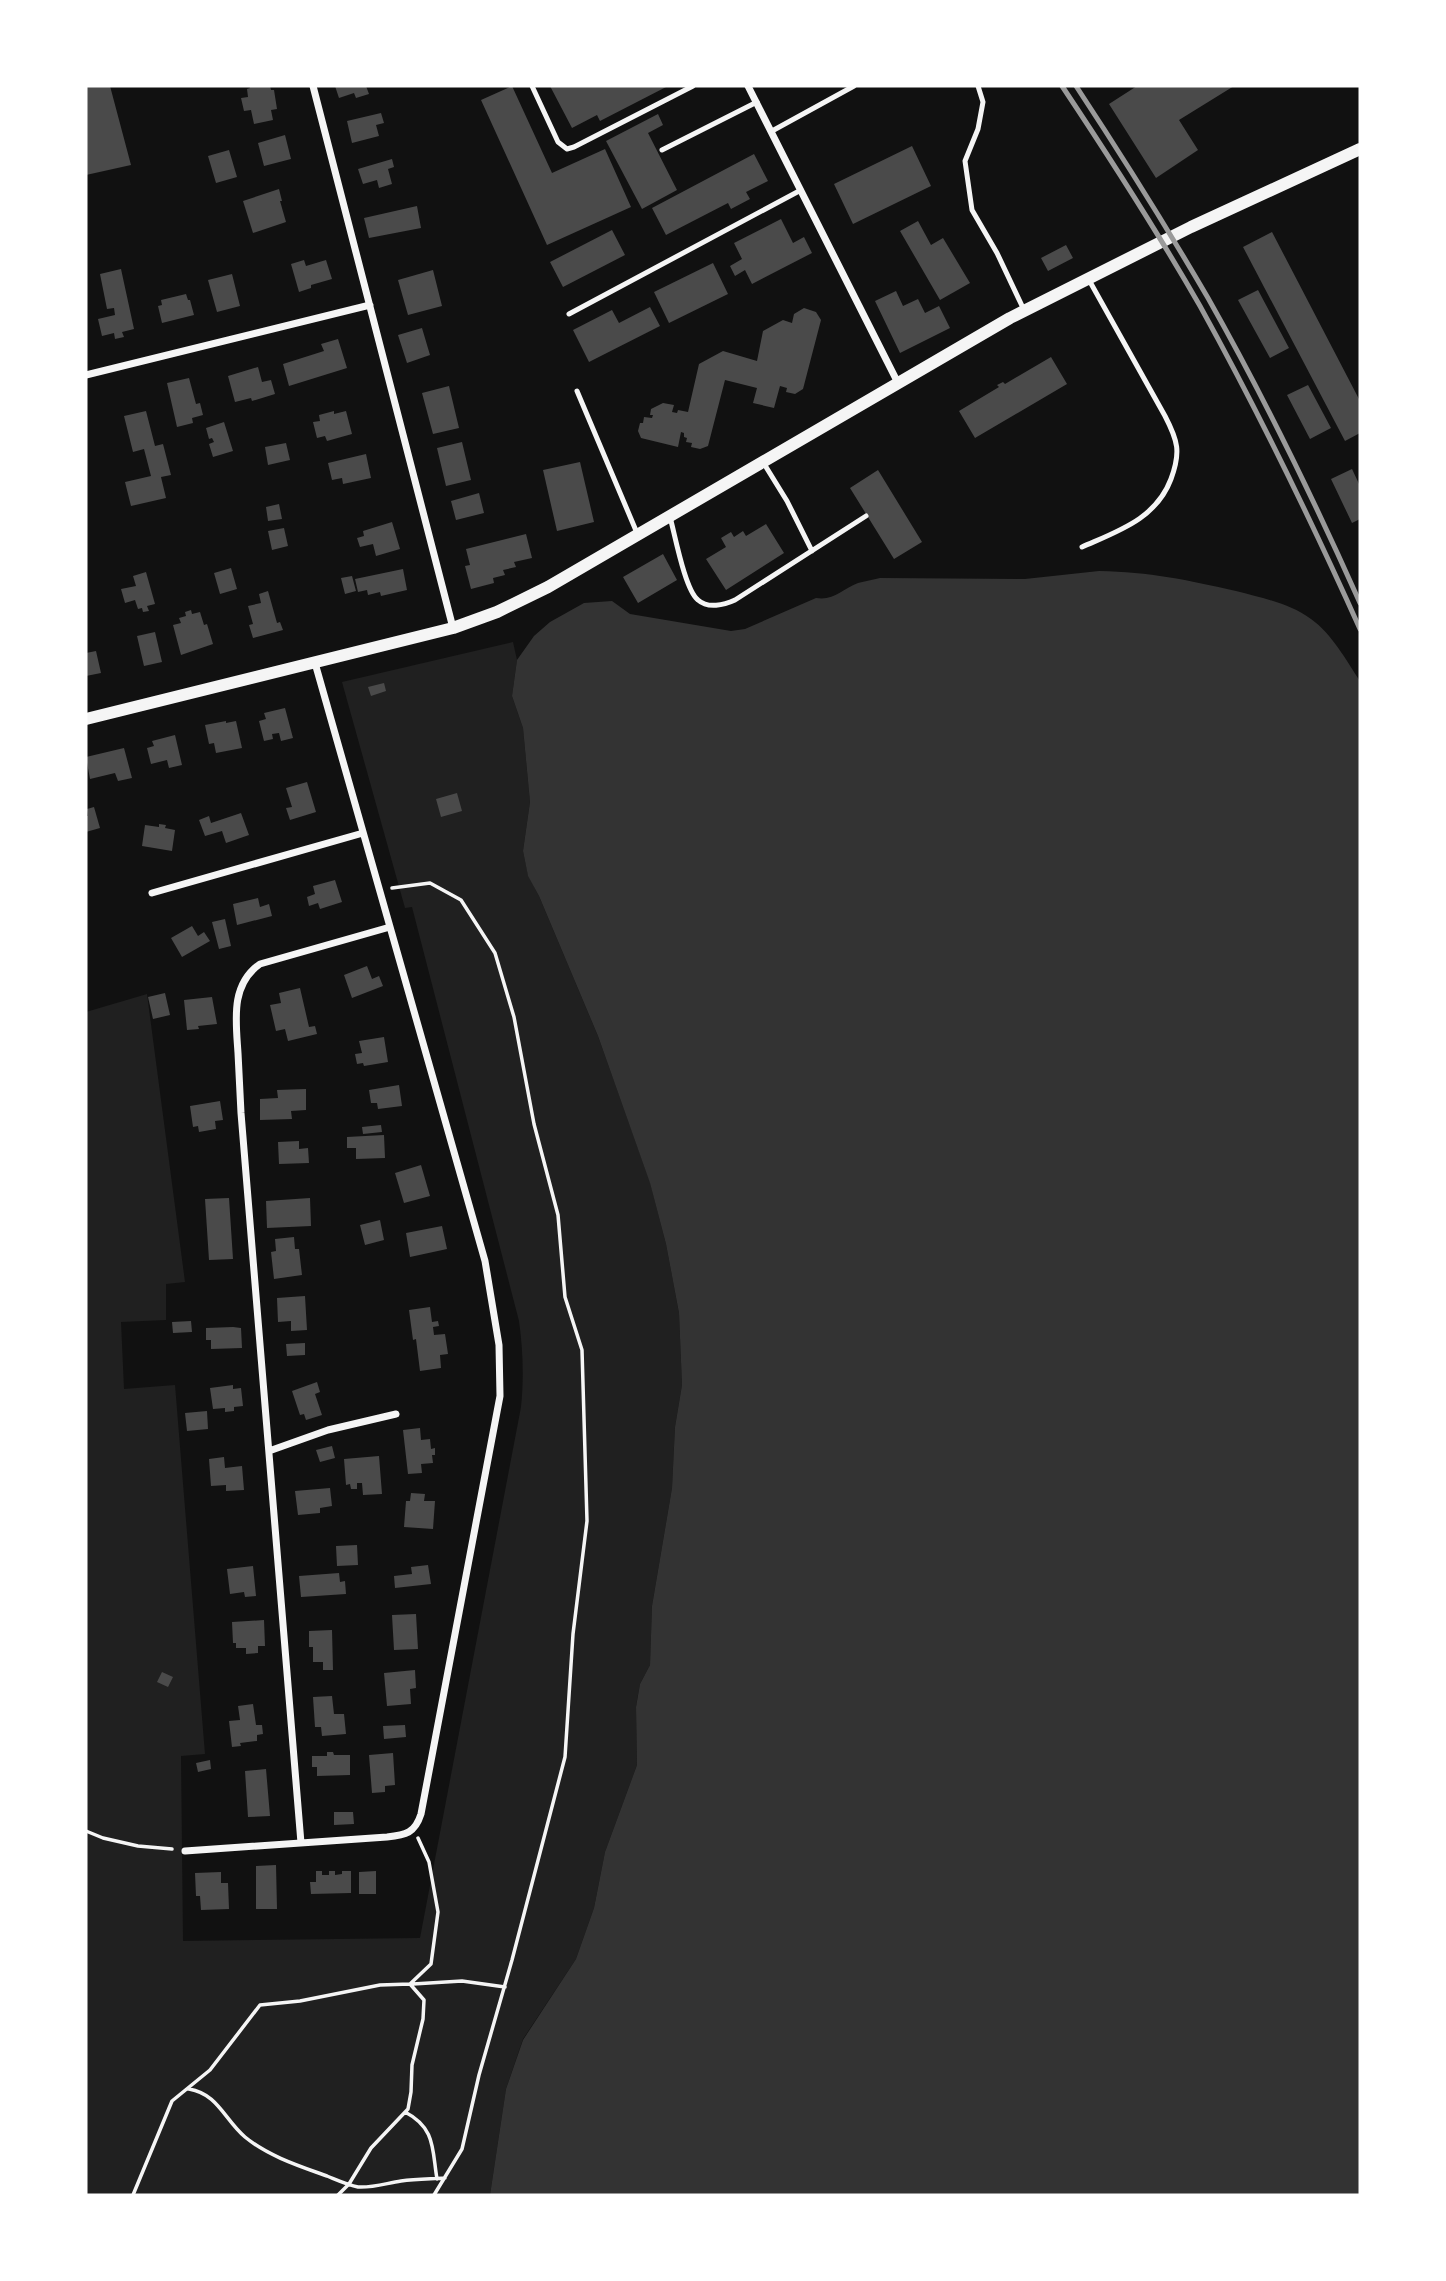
<svg xmlns="http://www.w3.org/2000/svg" width="1446" height="2281" viewBox="0 0 1446 2281" font-family="Cabin,sans-serif">
<rect width="100%" height="100%" fill="#111"/>
<path fill="#202020" d="M513 642 517 660 512 696 523 728 530 802 523 851 528 875 539 896 598 1036 650 1182 666 1244 679 1313 682 1385 675 1427 672 1488 652 1606 650 1665 640 1684 636 1706 637 1765 605 1852 594 1908 576 1959 523 2039 506 2089 490 2195H86V1012L147 994 185 1282 166 1284V1320L121 1322 124 1389 175 1385 205 1754 181 1756 183 1941 420 1938 521 1407C524 1378 523 1350 519 1321L412 907 405 908 342 682Z"/>
<path fill="#333" d="M1099 571C1149 572 1188 580 1236 591 1262 598 1289 603 1311 619 1332 634 1346 660 1360 681V2195H490L506 2089 523 2040 576 1959 594 1908 605 1852 637 1765 636 1707 640 1684 650 1665 652 1606 672 1488 675 1427 682 1385 679 1313 666 1244 650 1183 598 1036 539 896 528 876 523 851 530 802 523 728 512 696 517 660 534 636 550 622 584 603 612 601 630 614 731 631 745 629 816 598C834 601 842 589 858 583 865 581 873 580 880 578L1025 579Z"/>
<path fill="#4a4a4a" d="M86 86H110L131 165 86 175Z
M249 86H270L271 90H274L277 109 271 110 273 120 254 124 251 110 244 111 241 98 248 97 247 89 250 88Z
M335 86H366L369 94 356 98 354 93 339 98Z
M512 86 552 173 605 149 631 207 547 245 481 100Z
M550 86H668L600 121 597 115 572 128Z
M1137 86H1234L1179 120 1198 150 1156 178 1109 104Z
M381 113 384 123 376 125 379 136 352 143 347 121Z
M658 114 663 125 648 133 677 190 642 209 606 141Z
M285 135 291 159 264 166 258 143Z
M912 146 931 186 853 224 834 184Z
M229 150 237 177 216 183 208 156Z
M754 154 768 181 746 192 750 199 731 209 728 203 666 235 652 208Z
M392 159 394 167 388 169 392 184 379 188 377 180 363 184 358 169Z
M279 189 282 201H280L286 222 253 233 243 201Z
M417 206 421 228 369 238 364 218Z
M781 219 793 243 804 237 812 253 752 284 745 270 735 276 730 266 742 259 734 243Z
M918 221 931 245 943 238 970 283 940 300 900 231Z
M612 230 625 255 563 287 550 262Z
M1272 232 1360 401V433L1345 441 1243 247Z
M1066 245 1073 258 1048 271 1041 258Z
M304 260 306 266 326 260 332 279 311 285V288L299 292 291 264Z
M713 263 728 294 669 323 654 292Z
M121 269 134 329 122 332 124 337 115 339 114 333 102 336 98 319 115 315 114 308 107 309 100 274Z
M433 270 442 306 408 315 398 280Z
M232 274 240 306 217 312 208 280Z
M1258 290 1289 348 1270 358 1238 300Z
M896 291 903 306 918 299 925 313 939 306 950 328 900 353 875 301Z
M186 294 188 300H190L194 315 162 323 158 306 162 305 161 300Z
M650 307 660 326 589 362 573 330 612 310 619 323Z
M804 308 816 312 821 320 803 389 795 394 786 392 787 388 780 386 774 408 753 403 757 388 725 380 708 446 700 449 691 447 692 443 686 442 687 438 684 437V433L681 432 678 447 641 438 638 431 640 423H643L644 417 652 418 653 415H650L651 409 663 403 674 405 672 412 677 413 678 410 688 412 699 364 723 351 757 361 763 331 783 320 792 323 794 314Z
M422 328 430 355 407 363 398 335Z
M338 339 347 368 289 386 283 364 324 351 321 344Z
M1051 357 1067 384 975 438 959 411 999 387 997 385 1003 382 1005 384Z
M258 367 262 382 271 380 275 394 252 401 251 398 235 402 228 376Z
M189 378 196 404 200 403 203 415 192 418 193 423 177 427 167 383Z
M1308 385 1331 428 1310 439 1287 395Z
M449 386 459 428 433 434 422 393Z
M146 411 155 446 163 444 171 475 161 477 166 498 131 506 125 482 151 476 144 449 133 452 124 416Z
M334 411V414L346 411 352 434 327 441 325 436 317 438 313 422 320 421 319 415Z
M224 422 233 451 213 457 209 444 214 442 212 438 209 439 206 428Z
M462 442 471 480 446 486 437 448Z
M286 443 290 460 268 465 265 447Z
M366 454 371 478 343 484 342 478 332 480 328 463Z
M580 462 594 522 557 531 543 470Z
M1352 469 1360 486V519L1352 523 1331 479Z
M878 470 922 542 894 559 850 488Z
M479 493 484 513 456 520 451 501Z
M279 504 282 519 268 521 266 507Z
M392 522 400 549 376 556 373 544 360 547 357 538 364 536 363 531Z
M766 524 784 553 726 590 706 559 726 547 721 538 731 532 734 537 743 531 746 536Z
M284 528 288 546 272 550 268 531Z
M526 534 532 558 514 562 516 567 503 570 505 575 493 578 494 583 471 589 465 566 470 565 466 549Z
M663 554 677 580 638 603 623 577Z
M231 568 237 589 220 594 214 573Z
M403 569 407 590 381 596 380 592 368 595 367 590 358 592 355 579Z
M146 572 155 604 147 606 149 611 143 612 142 608 138 609 135 600 125 603 121 589 136 586 133 576Z
M352 576 356 591 345 594 341 578Z
M268 591 277 623 280 622 283 630 253 638 249 625 253 624 248 606 261 603 259 594Z
M191 610 192 614 200 612 204 625 207 624 213 644 181 655 173 625 181 623 179 618 186 616 185 612Z
M155 632 162 662 144 666 137 636Z
M96 651 101 673 86 676V653Z
M384 683 386 691 371 696 368 687Z
M285 708 293 738 281 741 279 733 272 734 273 739 264 741 259 721 266 719 264 713Z
M226 721V723L236 721 242 748 216 753 214 743 209 744 205 725Z
M175 735 182 765 169 768 167 760 151 764 147 748 154 746 152 741Z
M124 748 132 778 118 781 115 773 90 779 86 757Z
M307 782 316 812 290 820 286 808 292 807 286 788Z
M457 793 462 811 441 817 436 799Z
M94 807 100 828 86 832V816H88L87 809Z
M241 813 249 835 226 843 222 831 205 836 199 820 209 816 211 823Z
M159 824 166 825 165 828 175 830 172 851 142 846 145 825 159 827Z
M335 880 342 902 320 909 318 903 309 906 307 897 315 894 313 886Z
M258 898 260 907 269 904 272 916 237 925 233 904Z
M225 919 231 946 219 949 212 922Z
M192 926 198 936 204 932 210 941 182 957 171 938Z
M367 966 372 979 379 976 383 986 352 998 344 975Z
M300 988 309 1027 315 1026 317 1034 288 1041 285 1029 276 1031 270 1005 281 1003 279 993Z
M165 993 170 1015 153 1019 148 997Z
M212 997 217 1024 198 1026 199 1029 187 1030 184 1000Z
M384 1037 388 1062 364 1066 363 1063 357 1064 355 1054 362 1053 359 1041Z
M399 1085 402 1106 378 1109 377 1103H371L369 1090Z
M306 1089V1110L291 1111 292 1119 260 1120V1099L278 1098 277 1090Z
M220 1101 223 1120 215 1121 216 1129 199 1132 198 1126 193 1127 190 1106Z
M381 1125 382 1132 363 1134 362 1127Z
M384 1135 385 1158 356 1159V1148H347V1137Z
M299 1141V1149L308 1148 309 1163 279 1164 278 1142Z
M421 1165 430 1196 404 1203 395 1173Z
M229 1198 233 1259 209 1260 205 1199Z
M310 1198 311 1226 267 1228 266 1201Z
M380 1220 384 1240 365 1245 360 1225Z
M442 1226 447 1249 410 1257 406 1233Z
M294 1237 295 1249H299L302 1275 274 1279 271 1252 276 1251 275 1239Z
M305 1296 307 1330 291 1331V1321L278 1322 277 1298Z
M430 1307 432 1322 438 1321 439 1326 433 1327 434 1335 445 1334 448 1354 440 1355 441 1368 420 1371 416 1339 413 1340 409 1310Z
M191 1321 192 1332 173 1333 172 1322Z
M233 1327 241 1328 242 1348 211 1349V1340H206V1328Z
M305 1343V1355L287 1356 286 1344Z
M317 1382 320 1392 315 1394 322 1415 306 1420 304 1414 300 1415 292 1391Z
M233 1385V1389L241 1388 243 1406 234 1407V1411L225 1412V1408L213 1409 210 1388Z
M207 1411 208 1429 187 1431 185 1413Z
M420 1428 421 1440 430 1439 431 1449 435 1448V1455H432L433 1463 421 1464 422 1473 408 1474 403 1430Z
M332 1446 335 1458 320 1462 316 1450Z
M379 1456 382 1494 363 1495 362 1483H357V1489H351L350 1484 346 1485 344 1459Z
M224 1457 225 1468 242 1466 244 1490 226 1491V1485L211 1486 209 1459Z
M330 1488 332 1506 320 1508V1513L298 1515 295 1491Z
M411 1493 425 1494 424 1501H435L433 1529 404 1527 406 1501H410Z
M357 1545 358 1565 337 1566 336 1546Z
M428 1565 431 1584 395 1588 394 1576 412 1574 411 1567Z
M253 1566 256 1596 245 1597 244 1592 230 1594 227 1569Z
M339 1573 340 1582 345 1581 346 1594 301 1597 299 1576Z
M416 1614 418 1649 394 1650 392 1615Z
M264 1620 265 1646H258V1653L246 1654V1648H236V1643H233L232 1622Z
M332 1630 333 1670H323V1662H313V1647H309V1631Z
M415 1670 416 1688 410 1689 411 1704 387 1706 384 1673Z
M162 1672 173 1677 168 1687 157 1682Z
M332 1696 334 1714H344L346 1734 322 1736 321 1727H315L313 1697Z
M253 1704 256 1725H262L263 1734 257 1735V1741L240 1743 241 1746 232 1747 229 1721 240 1720 238 1706Z
M405 1725 406 1737 384 1739 383 1726Z
M327 1752H333L334 1755H350V1775L317 1776V1767H312V1756H327Z
M393 1753 395 1785 385 1786V1792L372 1793 369 1755Z
M210 1760 211 1769 198 1772 196 1763Z
M266 1769 270 1816 248 1817 245 1771Z
M334 1812H353L354 1824 334 1825Z
M276 1865 277 1909H256V1866Z
M316 1871H322V1875H329V1871H335V1875L342 1874V1871H351V1893L311 1894 310 1882H316Z
M376 1871V1894H359V1872Z
M221 1872V1883H228L229 1909 201 1910 200 1896H196L195 1873Z"/>
<g fill="none" stroke-linecap="round" stroke-linejoin="round">
<path stroke="#f5f5f5" stroke-width="3.5" d="M392 888 430 883 461 900 495 953 514 1017 534 1124 558 1215 565 1297 582 1350 587 1521 573 1634 565 1757 512 1960 479 2075 462 2149 434 2195
M86 1831 103 1838 138 1846 172 1849
M413 1984 462 1981 505 1987
M189 2089C218 2094 224 2119 245 2137 268 2156 299 2166 327 2176 337 2180 348 2185 358 2187 373 2188 387 2183 401 2181 416 2179 430 2179 445 2178
M405 2112C436 2128 432 2150 437 2179
M133 2195 172 2101 210 2070 260 2005 300 2001 380 1985 410 1984 431 1964 438 1912 429 1862 418 1838
M338 2195 349 2184 371 2148 408 2109 411 2092 412 2065 423 2019 424 2000 410 1984"/>
<path stroke="#f5f5f5" stroke-width="5" d="M532 86 558 142 567 149 574 147 693 86
M978 86 983 102 978 129 965 161 972 210 997 253 1024 310
M772 131 854 86
M662 150 757 102
M569 314 801 190
M577 391 637 533
M763 462 787 501 812 551
M670 517C675 535 685 590 698 600 708 609 724 605 735 600L866 516
M1082 547C1118 531 1156 519 1171 479 1181 452 1178 441 1165 416L1089 280"/>
<path stroke="#f5f5f5" stroke-width="7" d="M313 86 453 628
M748 86 898 383
M86 375 370 305
M152 893 363 833
M269 1451 328 1430 396 1414
M301 1843 241 1113C240 1093 239 1073 238 1053 236 1021 230 985 260 964L390 927
M185 1851 387 1837C406 1835 415 1833 421 1814L500 1396 499 1345 485 1261 315 663"/>
<path stroke="#f5f5f5" stroke-width="12" d="M86 719 453 628 497 612 548 587 1010 318 1191 227 1360 149"/>
<path stroke="#9a9a9a" stroke-width="5" d="M1062 86C1110 158 1157 231 1200 306 1258 411 1311 520 1360 629
M1076 86C1122 156 1166 226 1208 298 1264 397 1314 500 1360 603"/>
</g>
<rect width="1446" height="2281" fill="none" stroke="#ffffff" stroke-width="175"/>
</svg>
